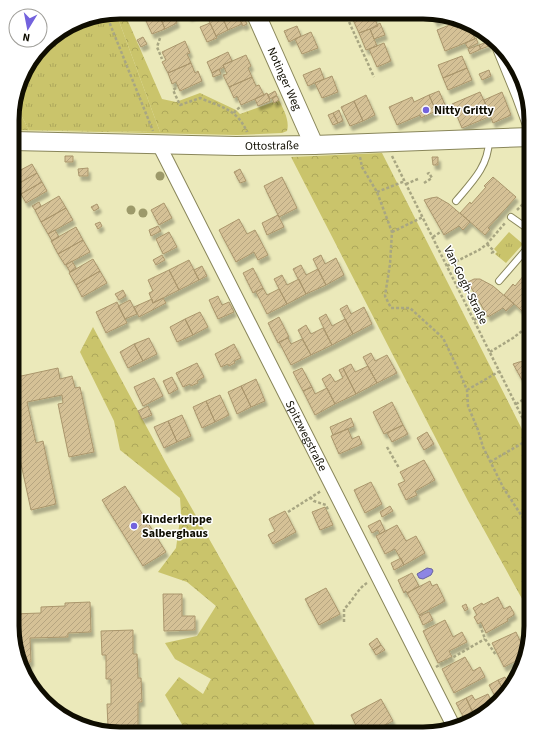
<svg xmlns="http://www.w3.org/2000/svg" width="543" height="746" viewBox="0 0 543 746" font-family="'Source Sans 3',sans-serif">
<defs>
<pattern id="grass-tufts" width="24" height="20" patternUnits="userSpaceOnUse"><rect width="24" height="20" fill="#cac46b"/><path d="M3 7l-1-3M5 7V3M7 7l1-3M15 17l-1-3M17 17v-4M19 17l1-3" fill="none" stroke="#aca75b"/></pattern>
<pattern id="forest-crowns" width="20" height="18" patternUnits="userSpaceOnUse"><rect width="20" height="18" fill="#cac46b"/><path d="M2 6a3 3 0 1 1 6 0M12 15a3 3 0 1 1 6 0" fill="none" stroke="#aca75b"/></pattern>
<pattern id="building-hatch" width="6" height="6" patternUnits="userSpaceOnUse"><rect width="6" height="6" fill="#d5c196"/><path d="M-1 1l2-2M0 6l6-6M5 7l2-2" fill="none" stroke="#b6a580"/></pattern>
<filter id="shadow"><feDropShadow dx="2.5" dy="4.5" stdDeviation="1" flood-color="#0004"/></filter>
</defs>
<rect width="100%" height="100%" fill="#ebe9ba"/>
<path fill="url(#grass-tufts)" d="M116 13 160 132 29 130 14 102 26 66 49 39 85 18Z
M509 232 523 244 506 263 495 254 497 252 494 249Z"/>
<path fill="url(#forest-crowns)" d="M120 12H124L162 99 176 102 200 93 236 110 240 114 279 100C283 109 290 120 287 131L282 133 237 135 13 130V106L14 102 29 130 160 132 116 13Z
M382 153 531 447V615L468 501 291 157Z
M93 327 166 463 320 734 187 733 165 695 179 677 203 694 211 679 175 659 165 643 197 636 216 606 187 582 158 572 176 548 181 512 180 498 120 450 114 421 80 352Z"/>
<path fill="#8d86e4" stroke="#6762a0" d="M427 568 432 569 433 571 431 575 423 579 419 578 417 574Z"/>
<path fill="url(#building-hatch)" stroke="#aa966c" filter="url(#shadow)" d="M142 12H158L165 29 152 34Z
M158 12H173L177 23 165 29Z
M188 12H195L196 14 189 17Z
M211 12H220L228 30 216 36 206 14Z
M220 12H236L242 24 228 30Z
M236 12H241L247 24 243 26Z
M350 13H372L378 26 359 33Z
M431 13H437L447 17 435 22Z
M457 22 470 27 475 39 445 51 437 30Z
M210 23 217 38 207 42 200 27Z
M380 23 385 35 374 39 370 29Z
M297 26 301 36 289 42 284 31Z
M370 29 377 46 366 50 359 33Z
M311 32 318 48 302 54 295 39Z
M143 37 147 44 141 47 137 40Z
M476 38 478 43 468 48 465 43Z
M185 41 190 53 187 54 191 63 168 73 162 62 166 60 162 52Z
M487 42 489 46 481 49 479 45Z
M384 43 391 61 377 67 369 49Z
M479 45 481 49 470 54 468 49Z
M228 52 232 61 223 65 224 67 212 73 207 62Z
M246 55 251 66 248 68 252 77 229 87 223 75 227 74 223 65Z
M462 56 467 68 443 78 438 65Z
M191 63 195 73 198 71 202 81 180 91 176 82 172 84 168 73Z
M320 68 324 79 308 86 303 75Z
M467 68 472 80 448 90 443 78Z
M219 69 221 74 213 77 212 73Z
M489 70 491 76 482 80 479 74Z
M332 76 338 92 322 98 315 83Z
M252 77 256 86 259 85 264 95 241 105 237 96 234 98 229 87Z
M275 91 277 95 270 99 268 95Z
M439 91 446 107 436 111 429 95Z
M480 92 491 116 462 128 452 104Z
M502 92 511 115 493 123 484 100Z
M267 93 270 101 258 106 255 99Z
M366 95 375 115 363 121 354 101Z
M429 95 436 111 421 118 420 115 397 125 389 107 412 97 414 102Z
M277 96 279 100 274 103 272 98Z
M354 101 363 121 350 126 341 107Z
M339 110 343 121 338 123 333 113Z
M333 113 338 123 333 125 328 115Z
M65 156H73V162H65Z
M432 157H438V165H433Z
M32 164 37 173 16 185 13 180V174Z
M88 168V176H79L78 169Z
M240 169 246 181 240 183 234 172Z
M37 173 42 182 21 194 16 185Z
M282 177 297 208 279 217 264 186Z
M493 177 516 197 488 228 490 229 485 235 460 213 470 202 471 204 486 187 484 186Z
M42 182 47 191 26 203 21 194Z
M59 196 66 208 41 222 35 210Z
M437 197 449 204 470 222 463 230 459 226 444 235 424 200 431 198Z
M39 202 41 206 35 210 32 206Z
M164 203 172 218 159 225 151 210Z
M97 204 99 208 94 211 91 207Z
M66 208 73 220 48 234 41 222Z
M528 214H531V224L530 225Z
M278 215 284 227 267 235 262 223Z
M239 219 247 234 255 230 268 255 258 260 254 252 236 262 219 230Z
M100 222 102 226 98 229 95 224Z
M158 226 161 231 151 236 149 230Z
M76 227 83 240 58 254 51 241Z
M55 230 59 237 52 241 48 234Z
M169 232 177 247 163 254 156 239Z
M83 240 90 252 65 265 58 254Z
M162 255 165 260 156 265 153 260Z
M321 255 325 264 336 258 344 275 326 285 313 259Z
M93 259 100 271 76 285 69 273Z
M189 260 199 280 179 290 169 270Z
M72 261 76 268 70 272 66 265Z
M531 264V315L529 317 504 295 513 284 515 286 529 269 528 268Z
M301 265 306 275 318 269 326 285 306 294 293 269Z
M202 266 207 276 199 280 194 270Z
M253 268 263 288 253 293 243 273Z
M169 270 179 290 153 303 149 293 153 291 148 280Z
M100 271 107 283 82 297 76 285Z
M282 275 287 285 299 279 306 294 287 304 274 279Z
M474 279H480L493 286 514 304 506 311 503 308 488 317 468 282Z
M263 288 267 295 279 289 287 304 267 314 256 292Z
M123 290 126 296 119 300 115 294Z
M218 296 222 305 229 302 234 312 218 319 209 300Z
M163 298 166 303 139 317 134 307 152 299 153 303Z
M130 300 137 314 125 319 118 306Z
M117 302 127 323 106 333 96 312Z
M347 305 351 314 364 307 372 324 353 334 340 309Z
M200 312 208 327 193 335 185 319Z
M326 314 332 326 345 319 353 334 332 345 319 318Z
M279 317 289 337 278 343 268 323Z
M185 319 193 335 177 342 170 327Z
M306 325 311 334 323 328 332 345 311 355 298 330Z
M149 338 157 354 143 361 134 344Z
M288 338 291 344 302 339 311 355 291 365 279 342Z
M134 344 143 361 128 368 120 352Z
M234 344 241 358 234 361 235 363 229 366 228 364 221 367 215 354Z
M371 353 375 361 387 355 397 373 377 383 363 357Z
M525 361 531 365V396L513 364 519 362Z
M197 363 204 377 197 381 198 383 191 386 190 384 183 387 176 373Z
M351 364 355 372 368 366 377 383 356 394 343 368Z
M58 368 60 379 72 376 75 388 80 387 94 452 69 457 58 404 63 403 62 395 27 402 36 443 43 441 56 504 31 510 18 450 12 451V378Z
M302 368 312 387 303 391 293 372Z
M343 368 356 394 335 404 322 379 330 374 335 382 343 378 339 370Z
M172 377 178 389 169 394 163 381Z
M154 378 163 396 143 406 134 387Z
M256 379 265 401 251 407 241 386Z
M241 386 251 407 237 414 228 392Z
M312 387 315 394 327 388 335 404 315 415 303 391Z
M220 395 229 415 215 422 206 401Z
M206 401 215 422 202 428 193 407Z
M392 402 403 425 384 434 373 412Z
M148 406 152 415 142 419 138 411Z
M182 415 191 436 177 442 168 421Z
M351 418 354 426 333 435 330 427Z
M168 421 177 442 164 448 154 427Z
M403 425 408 434 392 442 387 433Z
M348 429 352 439 359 436 362 444 339 454 331 436Z
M427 432 434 444 424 450 417 438Z
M424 460 435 480 415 491 417 495 406 500 398 484 405 481 400 472Z
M371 482 382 504 365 513 354 490Z
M125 486 166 552 143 566 102 500Z
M390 506 393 511 382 517 380 512Z
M325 507 333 525 320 530 312 512Z
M285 511 296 532 273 544 268 535 275 531 269 519Z
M380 520 385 531 380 534 378 530 372 533 368 526Z
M397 525 406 541 416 536 425 553 404 565 395 549 385 554 376 536Z
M401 558 404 565 394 570 391 563Z
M412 573 419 586 407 593 406 591 404 593 398 580Z
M430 581 432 586 437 584 445 601 419 615 407 593Z
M326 588 340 614 319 625 305 599Z
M163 594H182V616H195V630L164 631Z
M498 597 504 609 510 606 514 613V615L507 619 508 621 486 633 481 622 478 624 474 617 477 615 473 608 482 603 483 605Z
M90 602 91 632 68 633V637L30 638 31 662H29L30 682 23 674 12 626V614L41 613V607L65 606V603Z
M466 604 468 609 465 611 462 606Z
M429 612 433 620 423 625 419 616Z
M445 620 453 637 462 632 467 642 449 651 452 657 438 663 423 631Z
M133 630V654H137L138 678H141L142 702H138V726L108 727 107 704H111V679H106V655H102L101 631Z
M516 632 522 645 528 642 522 658 504 667 492 643Z
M377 638 381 645 373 650 369 644Z
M381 645 385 650 376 655 373 650Z
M465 657 473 671 480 667 485 677 454 693 442 669Z
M505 677 508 683 515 680 513 686 505 693 498 680Z
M498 680 505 693 497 700 489 685Z
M488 694 493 704 476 718 466 698 472 695 475 700Z
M466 698 474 716 465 720 456 703Z
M381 699 393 721 370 733 367 727 359 732 351 715Z
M387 724 390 729 382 734H379L376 729Z
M332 725 336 734H331L327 728Z"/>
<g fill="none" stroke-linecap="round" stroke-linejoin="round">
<g stroke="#89865a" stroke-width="8">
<path id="lane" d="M456 201C472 182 488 167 489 141
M511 217 531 231
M499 281 531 244"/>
</g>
<g stroke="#89865a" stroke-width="15">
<g id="street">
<path d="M499 47 519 96 531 129"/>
<path id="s1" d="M159 145 454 727"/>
</g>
</g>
<g stroke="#89865a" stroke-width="20">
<g id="secondary">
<path id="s2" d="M255 12 314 145"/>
<path id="s3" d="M13 141 236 146 314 145 531 137"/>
</g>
</g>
<path stroke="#a8a682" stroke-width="2.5" stroke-dasharray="3 2" stroke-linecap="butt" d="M345 13 374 77
M106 14 153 131
M160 38 157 47 162 59
M176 88 173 90 180 105 200 98C221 107 237 109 247 132
M234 113 236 110 242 106
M392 156 531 435
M360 157 362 167 377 192 392 232 390 264 385 296 391 308H410L443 338 459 371 467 390 468 406 478 430 483 447 504 489 531 530
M424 183 432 178 429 173 427 174
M406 184 418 179
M377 192 405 181
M517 210 524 203 531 201
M392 232 423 217
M433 237 442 231
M487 244 494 251 492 253 494 254
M447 266 479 250 487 244 505 223
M474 320 486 314
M490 352 513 338 531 324
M467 390 500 371
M516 404 531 395
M387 447 399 468
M490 462 531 438
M310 497 314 501 326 505 328 510
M288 512 321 491
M344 622V609C353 601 357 589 367 583
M480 625 485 639 496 655
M436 667 485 639"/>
<use href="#lane" stroke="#fff" stroke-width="6"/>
<use href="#street" stroke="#fff" stroke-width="13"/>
<use href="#secondary" stroke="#fff" stroke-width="18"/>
</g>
<g fill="#9c996a">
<circle cx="160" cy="176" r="4.5"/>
<circle cx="131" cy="210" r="4.5"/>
<circle cx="143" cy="213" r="4.5"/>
</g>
<g fill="#7362dd" stroke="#fff" stroke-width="1.5">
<circle cx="426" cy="110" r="4"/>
<circle cx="134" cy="526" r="4"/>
</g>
<g text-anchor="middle" stroke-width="3" stroke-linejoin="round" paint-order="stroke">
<g font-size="12" fill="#0f0d01" stroke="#fff">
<text dy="4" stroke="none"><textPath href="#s2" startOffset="73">Notinger Weg</textPath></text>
<text dy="4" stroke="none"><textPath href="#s3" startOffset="259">Ottostraße</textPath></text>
<text transform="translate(466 285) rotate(64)" y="4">Van-Gogh-Straße</text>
<text dy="4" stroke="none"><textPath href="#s1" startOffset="326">Spitzwegstraße</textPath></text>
</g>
<g font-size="12" font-weight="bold" fill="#0f0d01" stroke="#fff" text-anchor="start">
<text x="434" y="114">Nitty Gritty</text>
<text x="142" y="523">Kinderkrippe<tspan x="142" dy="14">Salberghaus</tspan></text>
</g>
</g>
<path d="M0 0H543V746H0ZM120 19H423A101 101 0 0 1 524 120V626A101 101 0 0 1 423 727H120A101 101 0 0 1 19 626V120A101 101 0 0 1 120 19Z" fill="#fff" fill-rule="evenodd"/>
<path fill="none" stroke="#0f0d01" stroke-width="5" d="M120 19H423A101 101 0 0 1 524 120V626A101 101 0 0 1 423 727H120A101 101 0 0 1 19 626V120A101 101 0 0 1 120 19Z"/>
<g transform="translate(28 28) rotate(190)"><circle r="19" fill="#ffffff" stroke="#9f9e99"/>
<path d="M0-3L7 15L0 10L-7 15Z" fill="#7362dd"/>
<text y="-6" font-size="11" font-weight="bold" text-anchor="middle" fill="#0f0d01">N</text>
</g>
</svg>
